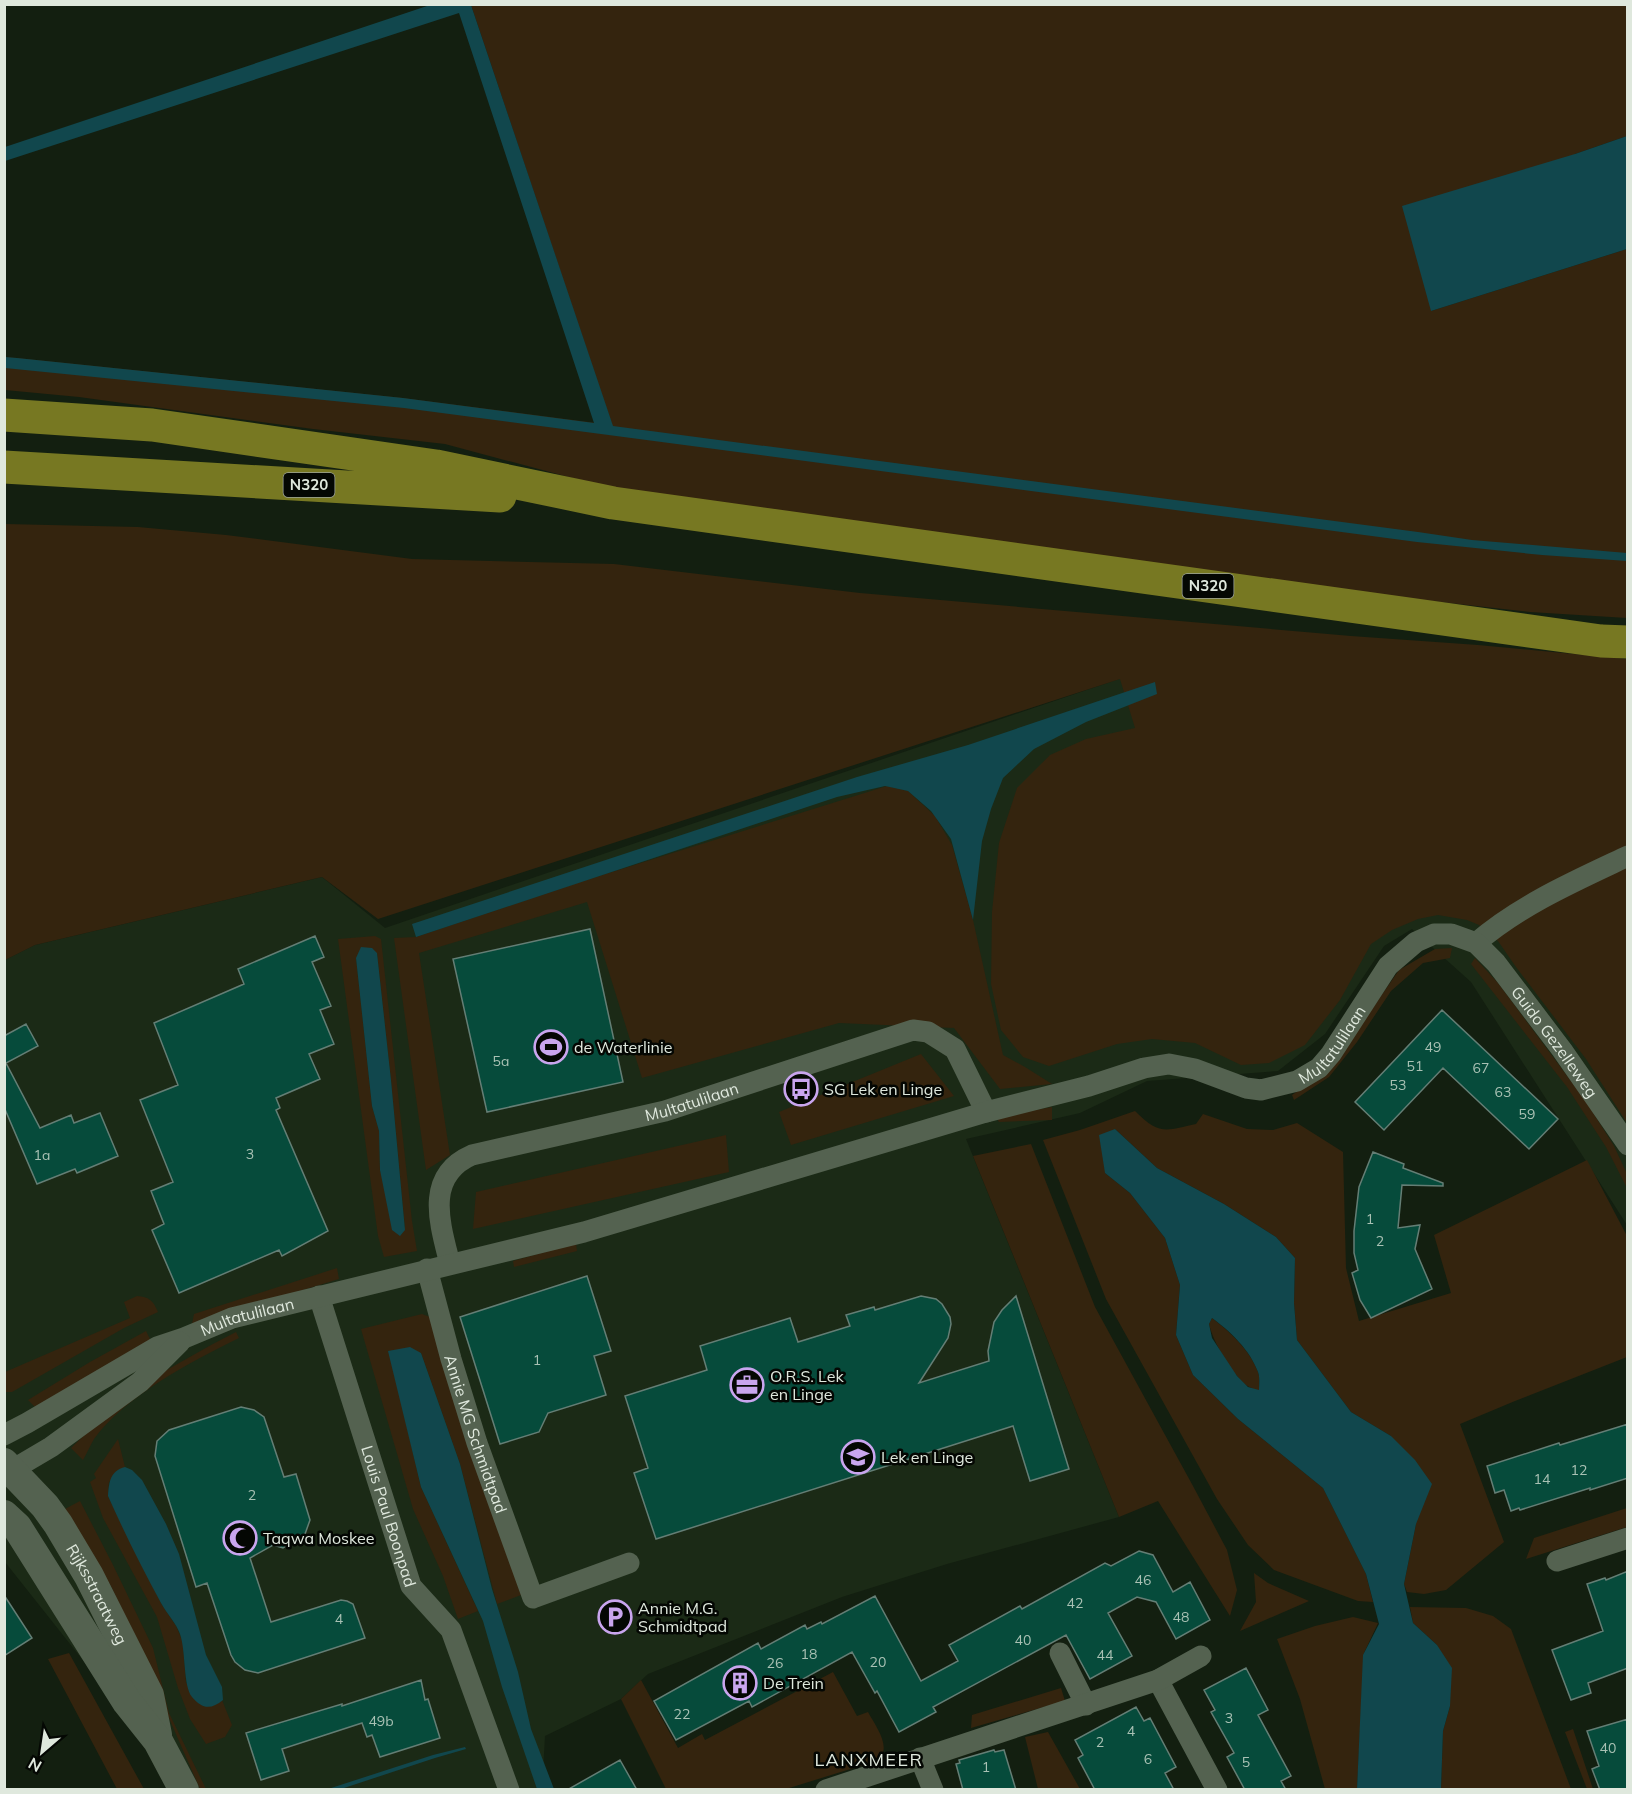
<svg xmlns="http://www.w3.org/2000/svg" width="1632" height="1794" viewBox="0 0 1632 1794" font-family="Mulish,sans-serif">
<rect width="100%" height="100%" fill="#131f10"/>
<path fill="#1b2a16" d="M1172 661 1627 709V1225L1471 982 1412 929 1384 946 1325 1034 1278 1071 1147 1081 1080 1113 966 1139 1119 1517 947 1564 842 1597 648 1674 621 1699 545 1736 542 1790 185 1789 5 1562V960L35 945 322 877 385 928Z"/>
<path fill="#34240e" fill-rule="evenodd" d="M471 5H1627V136L1575 154 1431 311 1627 249V618L1530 612 1377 595 643 497 445 444 313 429 79 397 5 390V357L17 358 403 398 612 425Z
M5 524 138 527 226 535 412 559 614 564 860 593 1351 636 1478 645 1627 659V1123L1586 1059 1516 967 1498 941 1479 925 1467 920 1438 915 1418 919 1392 930 1371 944 1340 1000 1305 1045 1269 1063 1241 1065 1195 1043 1152 1039 1117 1044 1049 1066 1023 1057 1001 1030 991 984 992 912 999 843 1017 788 1050 755 1086 739 1135 728 1120 679 378 919 322 877 35 945 5 960Z
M887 786 908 791 935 816 952 845 973 920 1003 1055 1025 1067 1052 1084 1000 1089 954 1028 839 1023 642 1078 587 902 419 953 450 1155 426 1170 394 938 416 937 580 882Z
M375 936 381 939 412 1221 417 1251 384 1257 378 1236 338 939ZM377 953 391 1080 405 1229 380 1170 379 1131 372 1106 356 958Z
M1452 948 1450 958 1423 963 1391 991 1357 1042 1329 1077 1294 1100 1292 1095 1324 1073 1342 1052 1399 970 1435 949Z
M1475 958 1498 983 1585 1100 1614 1146 1627 1174V1188L1606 1147 1567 1087 1471 964Z
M921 1054 954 1096 791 1145 779 1112Z
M1052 1107V1120L999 1122 996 1117Z
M1135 1111C1159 1135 1165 1131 1196 1124L1203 1114 1247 1129 1273 1130 1297 1123 1343 1152 1346 1268 1359 1321 1451 1293 1434 1235 1587 1160 1627 1236V1357L1515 1401 1460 1424 1504 1542 1446 1590 1424 1594 1407 1592 1404 1584 1416 1524 1391 1436 1351 1412 1297 1340 1294 1303 1295 1258 1276 1237 1224 1204 1157 1168 1115 1129 1105 1173 1130 1193 1165 1238 1180 1285 1176 1335 1193 1375 1238 1419 1323 1488 1366 1574 1373 1602 1358 1601 1274 1570 1248 1545 1217 1499 1106 1299 1043 1140 1080 1130Z
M726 1135 729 1172 473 1229 476 1192Z
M1031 1144 1095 1307 1193 1486 1227 1550 1237 1590 1230 1616 1158 1501 1119 1517 973 1156Z
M576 1243 577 1251 514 1267 513 1261Z
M337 1268 339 1279 192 1324 194 1314Z
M137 1296C149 1297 153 1300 158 1312L124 1328 12 1392H5V1372L130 1318 124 1302Z
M422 1314 430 1317 521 1595 497 1604 460 1464 421 1353 389 1351 421 1487 478 1611 458 1619 443 1576 413 1509 361 1329Z
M1212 1318C1230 1332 1250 1350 1258 1372 1260 1377 1259 1385 1259 1391 1255 1389 1250 1388 1246 1385 1232 1374 1213 1342 1209 1324Z
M146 1331 151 1341 35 1407 28 1400 90 1362Z
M236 1332 239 1338C192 1361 125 1396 94 1439 90 1446 87 1453 83 1460L71 1448 112 1408 165 1371 211 1345Z
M118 1439 125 1467 109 1482 108 1496 162 1605 176 1626 183 1642 186 1683 222 1700 232 1725 225 1737 206 1744 190 1719 178 1688 157 1617 103 1518 90 1482 96 1478 94 1474Z
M80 1501 113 1565 153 1648 169 1713 206 1789H200L112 1588 63 1510Z
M1627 1508V1527L1526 1559 1534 1538Z
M1254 1573 1268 1583 1309 1601 1240 1631 1256 1602Z
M1410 1607 1466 1608 1493 1616 1511 1629 1571 1789H1441L1443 1731 1450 1706 1437 1645 1413 1623Z
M1353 1617 1378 1623 1364 1653 1357 1789H1325L1300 1699 1277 1639 1315 1626Z
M69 1653 144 1789H117L48 1659Z
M833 1672 857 1716 868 1712C876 1727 896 1752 873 1762L786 1789H666L621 1699 641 1680 678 1748 702 1734 705 1740Z
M1061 1688 1065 1701 971 1728 972 1715Z
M1573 1729 1593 1789H1587L1565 1732Z
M1048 1732 1080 1789H1038L1025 1737Z"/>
<path fill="#11474d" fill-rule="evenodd" d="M433 4 471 5 613 426 1418 532 1472 540 1627 553V561L1542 555 1417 542 404 408 5 368V357L17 358 403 398 594 423 459 13 5 161V147Z
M1627 136V249L1431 311 1402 206 1575 154Z
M1155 682 1157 694 1086 722 1034 749 1003 778 991 809 982 841 973 920 951 839 931 811 908 791 885 786 837 797 416 937 412 924 857 777 968 745Z
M361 947 372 948 377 953 391 1080 405 1230 400 1236 392 1230 380 1170 379 1131 372 1106 356 958Z
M1115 1129 1157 1168 1224 1204 1276 1237 1295 1258 1294 1303 1297 1340 1351 1412 1391 1436 1415 1460 1432 1484 1416 1524 1404 1584 1413 1623 1437 1645 1452 1668 1450 1706 1443 1731 1441 1789H1357L1363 1655 1379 1624 1366 1574 1323 1488 1238 1419 1193 1375 1176 1335 1180 1285 1165 1238 1130 1193 1105 1173 1099 1135ZM1212 1318C1230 1331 1250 1350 1258 1372 1260 1377 1259 1385 1259 1390L1248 1387 1237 1376 1212 1338 1209 1324Z
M410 1347 421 1353 460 1464 492 1589 518 1672 531 1729 554 1789H537L502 1687 483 1621 421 1487 388 1351Z
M125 1467 132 1470 142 1480 166 1524 179 1554 206 1655 222 1687 223 1700C211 1710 202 1709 192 1697 183 1686 186 1651 180 1634 176 1623 167 1614 161 1603 142 1568 124 1532 108 1496 109 1482 110 1471 125 1467Z
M465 1747 466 1749 435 1758 341 1789H328L433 1755Z"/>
<path fill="#064b3b" stroke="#647e75" stroke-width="1.5" d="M590 929 623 1082 487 1112 453 959Z
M315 936 324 957 312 962 331 1006 320 1010 334 1044 309 1054 320 1079 276 1098 280 1108 276 1110 328 1231 282 1256 279 1250 179 1293 152 1230 164 1224 151 1191 173 1182 140 1100 178 1085 154 1023 244 984 238 969Z
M1442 1010 1558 1119 1529 1149 1443 1068 1384 1130 1355 1102Z
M26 1024 38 1046 6 1063 40 1128 71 1115 74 1123 100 1113 118 1156 77 1173 75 1169 37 1184 4 1107V1036Z
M1373 1152 1404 1164 1403 1168 1443 1183V1186L1402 1185 1398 1228 1420 1225 1415 1249 1432 1289 1371 1318 1360 1300 1352 1273 1358 1270 1354 1253V1231L1359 1187Z
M587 1276 611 1351 594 1356 606 1395 548 1413 539 1432 500 1444 460 1317Z
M921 1296 936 1299 942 1304 950 1317 951 1324 948 1338 919 1383 989 1361 988 1351 994 1322 1002 1310 1016 1296 1069 1469 1030 1481 1013 1426 656 1539 634 1473 648 1468 625 1396 707 1370 700 1346 790 1318 798 1342 850 1326 846 1315 874 1307 875 1310Z
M241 1407 254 1410 264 1417 284 1477 296 1474 310 1520 305 1534 283 1548 273 1545 250 1558 271 1622 341 1600 347 1601 353 1604 365 1638 258 1673 245 1670 235 1662 231 1655 207 1583 196 1587 155 1456 157 1441 169 1430Z
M1628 1424V1478L1590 1490V1488L1520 1510 1519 1508 1511 1511 1504 1490 1495 1493 1487 1466 1559 1443 1560 1445Z
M1139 1551 1153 1555 1173 1592 1190 1582 1210 1620 1176 1639 1156 1602 1137 1597 1108 1613 1132 1656 1090 1679 1066 1635 933 1707 936 1712 899 1732 877 1691 875 1693 852 1652 752 1707 749 1701 676 1740 654 1701 758 1643 761 1649 805 1625 807 1629 821 1622 822 1624 875 1596 921 1681 958 1661 949 1645 1020 1606 1022 1609 1105 1563 1111 1566Z
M1628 1571V1668L1588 1683 1591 1693 1571 1700 1552 1650 1603 1631 1587 1584 1605 1578 1606 1580Z
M4 1595 32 1638 4 1656Z
M1246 1668 1268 1710 1258 1715 1291 1776 1281 1781 1286 1790H1245L1227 1757 1234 1753 1211 1712 1215 1710 1204 1690Z
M421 1680 425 1700 428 1699 440 1738 380 1757 372 1735 367 1737 362 1723 282 1749 289 1771 261 1780 246 1733 342 1704V1706Z
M1136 1707 1144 1721 1150 1718 1176 1767 1165 1773 1174 1790H1095L1078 1758 1083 1755 1075 1740Z
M1628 1719V1790H1600L1592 1769 1599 1766 1587 1731Z
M994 1750 995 1752 1004 1750 1016 1790H963L956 1764 960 1763 959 1760Z
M620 1760 637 1790H567Z"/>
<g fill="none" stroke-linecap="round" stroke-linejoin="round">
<g stroke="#546250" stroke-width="21">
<path d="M1476 943C1520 905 1575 881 1628 856"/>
<path id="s1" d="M450 1264C440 1224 424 1176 472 1155L665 1111 913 1030 928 1032 955 1049 986 1112"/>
<path id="s2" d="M427 1269 451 1359 477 1443 533 1598 629 1563"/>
<path id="s3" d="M319 1296 411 1586 451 1630 509 1790"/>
<path id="s4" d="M4 1435 27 1423 157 1347 184 1338 232 1318 584 1232 986 1112 1089 1086 1144 1068 1169 1064 1195 1069 1246 1088 1261 1090 1297 1081 1319 1068 1331 1054 1388 966 1416 942 1434 934H1451L1476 943 1496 963 1562 1050 1628 1145"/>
<path d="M12 1470 51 1447 140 1382 180 1342"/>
<path d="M1557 1561 1628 1538"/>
<path d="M1060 1653 1086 1705"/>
<path d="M1158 1680 1217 1790"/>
<path d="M920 1758 933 1790"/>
<path d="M826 1790 1158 1680 1201 1656"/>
</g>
<g stroke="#546250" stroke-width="30">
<path id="s5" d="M4 1463 45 1506 58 1524 89 1576 149 1695 157 1735"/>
<path d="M4 1515 17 1527 127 1702 158 1741 184 1790"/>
</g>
<path stroke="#777822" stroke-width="33" d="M4 415 152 425 436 466 613 503 1601 641 1628 642
M4 467 500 496"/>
</g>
<defs>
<g id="stadium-ring" transform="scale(1.725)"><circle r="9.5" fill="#040703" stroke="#c9a5ee" stroke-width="1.5"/><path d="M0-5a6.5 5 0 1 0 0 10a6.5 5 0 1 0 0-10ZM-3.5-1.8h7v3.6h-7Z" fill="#c9a5ee"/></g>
<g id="bus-ring" transform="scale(1.725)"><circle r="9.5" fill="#040703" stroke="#c9a5ee" stroke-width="1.5"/><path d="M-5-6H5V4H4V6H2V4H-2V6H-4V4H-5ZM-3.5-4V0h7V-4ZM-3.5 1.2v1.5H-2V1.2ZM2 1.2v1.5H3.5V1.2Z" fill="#c9a5ee"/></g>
<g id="office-ring" transform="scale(1.725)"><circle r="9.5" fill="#040703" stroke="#c9a5ee" stroke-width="1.5"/><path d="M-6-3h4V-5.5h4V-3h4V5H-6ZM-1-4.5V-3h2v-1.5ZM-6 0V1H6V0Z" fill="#c9a5ee"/></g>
<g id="school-ring" transform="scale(1.725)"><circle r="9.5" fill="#040703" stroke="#c9a5ee" stroke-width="1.5"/><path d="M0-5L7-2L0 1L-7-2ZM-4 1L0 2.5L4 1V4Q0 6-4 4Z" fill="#c9a5ee"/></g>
<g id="mosque-ring" transform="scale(1.725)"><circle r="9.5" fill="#040703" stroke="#c9a5ee" stroke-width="1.5"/><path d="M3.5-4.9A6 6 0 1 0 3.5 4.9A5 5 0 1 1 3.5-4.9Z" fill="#c9a5ee"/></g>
<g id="parking-ring" transform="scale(1.725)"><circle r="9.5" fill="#040703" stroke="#c9a5ee" stroke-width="1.5"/><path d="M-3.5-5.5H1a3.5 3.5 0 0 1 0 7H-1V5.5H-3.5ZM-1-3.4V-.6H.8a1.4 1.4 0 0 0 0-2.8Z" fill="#c9a5ee"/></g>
<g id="building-ring" transform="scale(1.725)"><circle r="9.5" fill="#040703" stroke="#c9a5ee" stroke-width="1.5"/><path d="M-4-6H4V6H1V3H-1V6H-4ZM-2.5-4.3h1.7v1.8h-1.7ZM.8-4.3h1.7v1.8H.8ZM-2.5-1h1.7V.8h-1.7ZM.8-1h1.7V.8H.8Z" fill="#c9a5ee"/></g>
</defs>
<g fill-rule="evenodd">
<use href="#stadium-ring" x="551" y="1047"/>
<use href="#bus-ring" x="801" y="1089"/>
<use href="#office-ring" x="747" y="1385"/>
<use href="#school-ring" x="858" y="1457"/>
<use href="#mosque-ring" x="240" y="1538"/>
<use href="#parking-ring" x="615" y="1617"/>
<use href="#building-ring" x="740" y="1683"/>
</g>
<g text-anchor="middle" stroke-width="5" stroke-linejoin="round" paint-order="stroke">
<g font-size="14" fill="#a9c1b4">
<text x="1433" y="1052">49</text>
<text x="501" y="1066">5a</text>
<text x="1415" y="1071">51</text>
<text x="1481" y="1073">67</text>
<text x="1398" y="1090">53</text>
<text x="1503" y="1097">63</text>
<text x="1527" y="1119">59</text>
<text x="250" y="1159">3</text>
<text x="42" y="1160">1a</text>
<text x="1370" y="1224">1</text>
<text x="1380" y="1246">2</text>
<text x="537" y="1365">1</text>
<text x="1579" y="1475">12</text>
<text x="1542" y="1484">14</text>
<text x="252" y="1500">2</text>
<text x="1143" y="1585">46</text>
<text x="1075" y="1608">42</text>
<text x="1181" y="1622">48</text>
<text x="339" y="1624">4</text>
<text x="1023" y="1645">40</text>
<text x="809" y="1659">18</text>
<text x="1105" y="1660">44</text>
<text x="878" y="1667">20</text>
<text x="775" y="1668">26</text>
<text x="682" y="1719">22</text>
<text x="1229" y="1723">3</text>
<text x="381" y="1726">49b</text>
<text x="1131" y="1736">4</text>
<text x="1100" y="1747">2</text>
<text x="1608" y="1753">40</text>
<text x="1148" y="1764">6</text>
<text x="1246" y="1767">5</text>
<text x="986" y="1772">1</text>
</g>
<g fill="#040703" stroke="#9da49c" stroke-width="1.5">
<rect x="283.5" y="473" width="51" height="24" rx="4.5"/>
<rect x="1182.5" y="574" width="51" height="24" rx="4.5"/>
</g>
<g font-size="15" font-weight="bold" fill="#dfe8dd">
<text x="309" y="490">N320</text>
<text x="1208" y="591">N320</text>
</g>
<g font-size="16" fill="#dfe8dd" stroke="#040703">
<text dy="6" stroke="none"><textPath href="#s4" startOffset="1413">Multatulilaan</textPath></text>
<text dy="6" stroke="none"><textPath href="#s4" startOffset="1737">Guido Gezelleweg</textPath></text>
<text dy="6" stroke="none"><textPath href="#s1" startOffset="350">Multatulilaan</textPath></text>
<text dy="6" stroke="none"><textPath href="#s4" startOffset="272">Multatulilaan</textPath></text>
<text dy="6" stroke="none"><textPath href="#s2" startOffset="172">Annie MG Schmidtpad</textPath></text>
<text dy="6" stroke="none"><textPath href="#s3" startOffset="231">Louis Paul Boonpad</textPath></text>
<text dy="6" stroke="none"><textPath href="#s5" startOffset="162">Rijksstraatweg</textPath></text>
</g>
<g font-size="16" fill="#dfe8dd" stroke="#040703" text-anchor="start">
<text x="574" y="1053">de Waterlinie</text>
<text x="824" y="1095">SG Lek en Linge</text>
<text x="770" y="1382">O.R.S. Lek<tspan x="770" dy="18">en Linge</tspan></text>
<text x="881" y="1463">Lek en Linge</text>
<text x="263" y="1544">Taqwa Moskee</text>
<text x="638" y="1614">Annie M.G.<tspan x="638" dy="18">Schmidtpad</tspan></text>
<text x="763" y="1689">De Trein</text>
</g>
<g font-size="18" letter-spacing="1.5" fill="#dfe8dd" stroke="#040703">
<text x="869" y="1766">LANXMEER</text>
</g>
</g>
<rect width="1632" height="1794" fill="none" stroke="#dfe8dd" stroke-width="12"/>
<g transform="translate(42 1752) rotate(209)" stroke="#040703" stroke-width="4.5" paint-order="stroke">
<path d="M0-4.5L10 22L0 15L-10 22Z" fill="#dfe8dd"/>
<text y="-9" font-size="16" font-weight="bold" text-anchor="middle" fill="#dfe8dd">N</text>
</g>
</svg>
